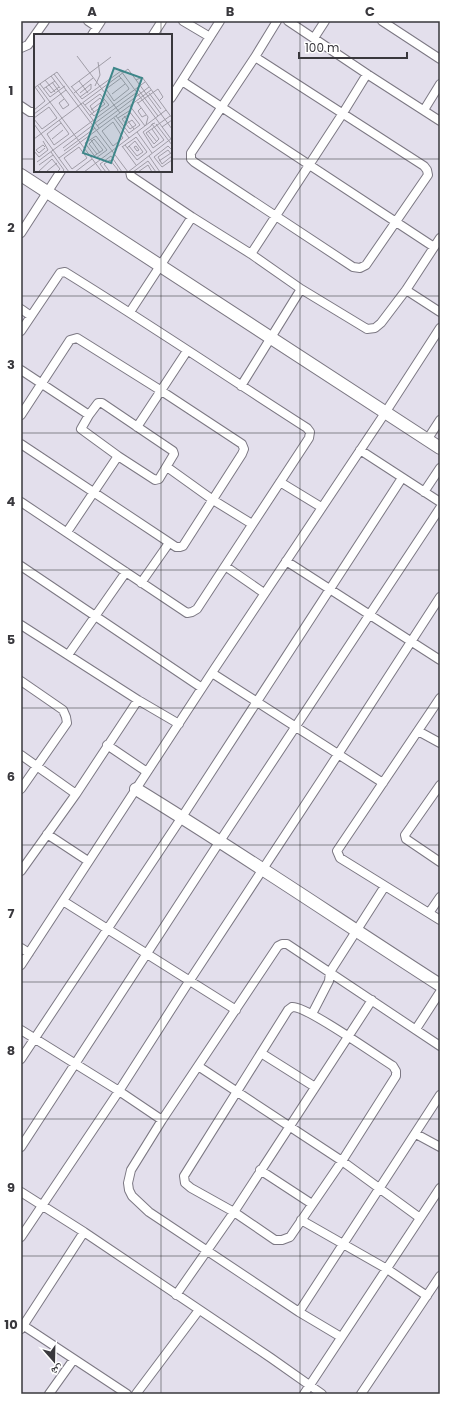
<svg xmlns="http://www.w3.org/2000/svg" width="461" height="1415" viewBox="0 0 461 1415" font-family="Poppins,'Noto Naskh Arabic',sans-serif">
<rect width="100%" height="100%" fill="#e3dfec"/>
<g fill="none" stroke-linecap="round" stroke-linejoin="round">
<g stroke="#7c7883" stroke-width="10">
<path id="street" d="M88 21 97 27
M183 21 210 37
M288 21 367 74 440 121
M382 21 440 59
M92 35 101 21
M153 35 162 21
M314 38 325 21
M21 48 28 45 45 21
M255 57 424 166 427 170 428 175 366 265 360 268 353 267 194 162 191 159V153L255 57 277 21
M182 81 434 247
M171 98 220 21
M21 106 30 112H35
M424 110 440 84
M130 171 131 176 192 217 251 254 301 289 367 329 375 328 381 323 406 290 440 238
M21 233 61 171
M251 254 343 113 367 74
M406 290 440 312
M21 309 31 316
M130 312 192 217
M21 331 60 273 65 272C146 322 226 376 307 428L310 432 309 438 197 609 192 612 187 613 21 502
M21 370 89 415
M241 386 301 289
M98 403H102L173 451 174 454 159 479 155 480 118 456 81 429 89 415Z
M21 415 70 340 77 338 160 390 242 444 244 449 242 454 183 546 180 547H176L21 444
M137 427 187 351
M427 440 440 420
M360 450 440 502
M167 467 213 500 252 524
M280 482 321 507
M424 492 440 468
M67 532 118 456
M286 561 440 660
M21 566 202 688
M225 566 264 593
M141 583 169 543
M21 625 138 700 179 724
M68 655 126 572
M212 673 383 783
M21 681 63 710 66 717 67 723 21 789
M440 698 337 851 340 858 440 920
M418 731 440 743
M107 745 147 772
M21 755 76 794
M440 785 405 835 406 839 409 841 440 862
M47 834 88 861
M21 871 76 794 138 700
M63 901 236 1010
M429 913 440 897
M21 948 29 953
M21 965 215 668 385 413 440 328
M292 1007C305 1005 377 1056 393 1066L396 1071V1076L342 1161 290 1237 282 1240H275L234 1212 191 1188 185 1183 184 1176 288 1010Z
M312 1014 329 981 330 972 385 886
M416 1029 440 992
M21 1030 119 1091 162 1120
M261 1053 315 1087
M21 1059 182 817 402 478
M198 1066 342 1161 420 1218
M416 1134 440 1147
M21 1147 220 841 440 508
M260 1170 312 1204
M21 1192 84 1232 271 1358 322 1394
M301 1220 387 1269 427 1296
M21 1237 119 1091 190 980 324 776 440 597
M176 1295 234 1212 372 1000
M299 1312 440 1095
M21 1324 127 1394
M21 1329 84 1232
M341 1337 299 1312 149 1212 132 1196 129 1190 128 1183 131 1170 162 1120 278 946 282 944H287L440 1046
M49 1394 74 1359
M136 1394 199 1310
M304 1394 440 1188
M361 1394 440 1276"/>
</g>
<g stroke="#7c7883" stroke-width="14">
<path id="secondary" d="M21 175 440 448
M136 789C239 852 339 920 440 985"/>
</g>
<use href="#street" stroke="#fff" stroke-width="8"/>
<use href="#secondary" stroke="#fff" stroke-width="12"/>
</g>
<path fill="none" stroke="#39383d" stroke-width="1" stroke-opacity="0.55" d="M161 21V35M300 21V1394M21 159H35M171 159H440M161 171V1394M21 296H440M21 433H440M21 570H440M21 708H440M21 845H440M21 982H440M21 1119H440M21 1256H440"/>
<g transform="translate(34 34)">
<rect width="138" height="138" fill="#e3dfec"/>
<path fill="none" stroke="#9f9ca6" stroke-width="1" d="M43 22 86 79M20 40 94 138M17 42 26 54M85 42 87 44 94 53 95 55 80 67 72 55 87 44M11 46 21 58M102 46 108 43 138 84M45 47 54 59M18 48 35 71 29 75 25 69 30 65M6 50 16 63 31 52M4 52 68 138M37 52 48 65 87 37 137 105M61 52 66 41 64 28M12 53 17 59 25 53M37 53 77 23M0 54 23 38 65 94M103 54 124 82M9 55 21 47M40 59 59 44M46 59 57 50M115 59 127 75M78 60 91 50M46 63 57 55V50M103 68 114 83 112 91M49 69 60 82 75 71 66 60 51 71M104 69 124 55 129 63 125 67M96 72 111 92M107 74 104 77 108 83 112 81M0 76 11 67 1 53M57 76 70 66M0 80 32 56M56 81 71 70 66 64 56 72 60 78M82 82 95 99 106 91 95 77 84 84M90 82 100 95M0 84 15 73 23 84 8 95 0 85M80 84 95 104M25 86 33 97 35 100 20 111 13 100 27 89M79 88 89 104 79 112 68 97ZM61 89 102 59M0 90 35 138M118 90 130 106 119 114 109 98 117 92 118 90 121 89M122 90 138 111M63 92 115 53M89 92 98 86 102 91 96 95 88 85 97 79M128 93 138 86M118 95 125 105 120 110 112 99 136 82M114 97 123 108M103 98 118 119M62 102 73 116 62 124 51 109ZM0 105 94 35 138 95M18 105 29 96M57 106 66 119M88 112 102 131M102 112 105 116 103 117 100 113ZM11 113 9 111 2 116 5 119 11 114M45 113 53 124 38 135 30 124ZM88 113 101 104 102 103 113 118 103 126 91 111M29 114 59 91M93 114 101 107 109 118 103 122 95 112M138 116 134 112 120 123 128 133 138 126M0 117 5 123 14 116 9 107M30 117 61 94M17 118 30 136 28 138M138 121 134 116 124 123 128 130 138 122M60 122 69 116 60 105 55 110 63 120M115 122 126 138M25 124 117 56M125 127 137 119M3 128 111 48M5 131 19 121M13 137 23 129M4 138 18 125 26 135 23 138M41 138 58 125M50 138 132 76M72 138 66 130 77 122 88 138M76 138 70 130 76 126 84 136 83 138M94 138 138 104M99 138 114 127 122 138M104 138 114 131 118 138"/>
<path fill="#3d8689" fill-opacity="0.15" stroke="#3d8689" stroke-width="2" d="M80 34 108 44 77 129 49 119Z"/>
<rect width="138" height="138" fill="none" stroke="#39383d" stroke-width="2"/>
</g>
<rect width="461" height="1415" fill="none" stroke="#ffffff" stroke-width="44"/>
<g transform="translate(54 1361) rotate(160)" stroke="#ffffff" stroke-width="3" paint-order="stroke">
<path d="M0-3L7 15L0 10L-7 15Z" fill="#39383d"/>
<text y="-6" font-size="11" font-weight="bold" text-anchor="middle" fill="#39383d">ش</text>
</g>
<path d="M299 52v6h108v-6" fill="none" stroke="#39383d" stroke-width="2"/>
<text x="305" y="52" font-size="12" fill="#39383d" stroke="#ffffff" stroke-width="3" paint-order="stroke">100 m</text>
<rect x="22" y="22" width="417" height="1371" fill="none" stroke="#39383d" stroke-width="1.5"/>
<g font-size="13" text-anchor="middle" font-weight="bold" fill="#39383d">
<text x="92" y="16">A</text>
<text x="230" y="16">B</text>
<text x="370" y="16">C</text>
<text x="11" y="95">1</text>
<text x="11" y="232">2</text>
<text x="11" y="369">3</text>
<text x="11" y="506">4</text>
<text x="11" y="644">5</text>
<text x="11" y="781">6</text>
<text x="11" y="918">7</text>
<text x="11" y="1055">8</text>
<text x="11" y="1192">9</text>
<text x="11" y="1329">10</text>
</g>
</svg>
